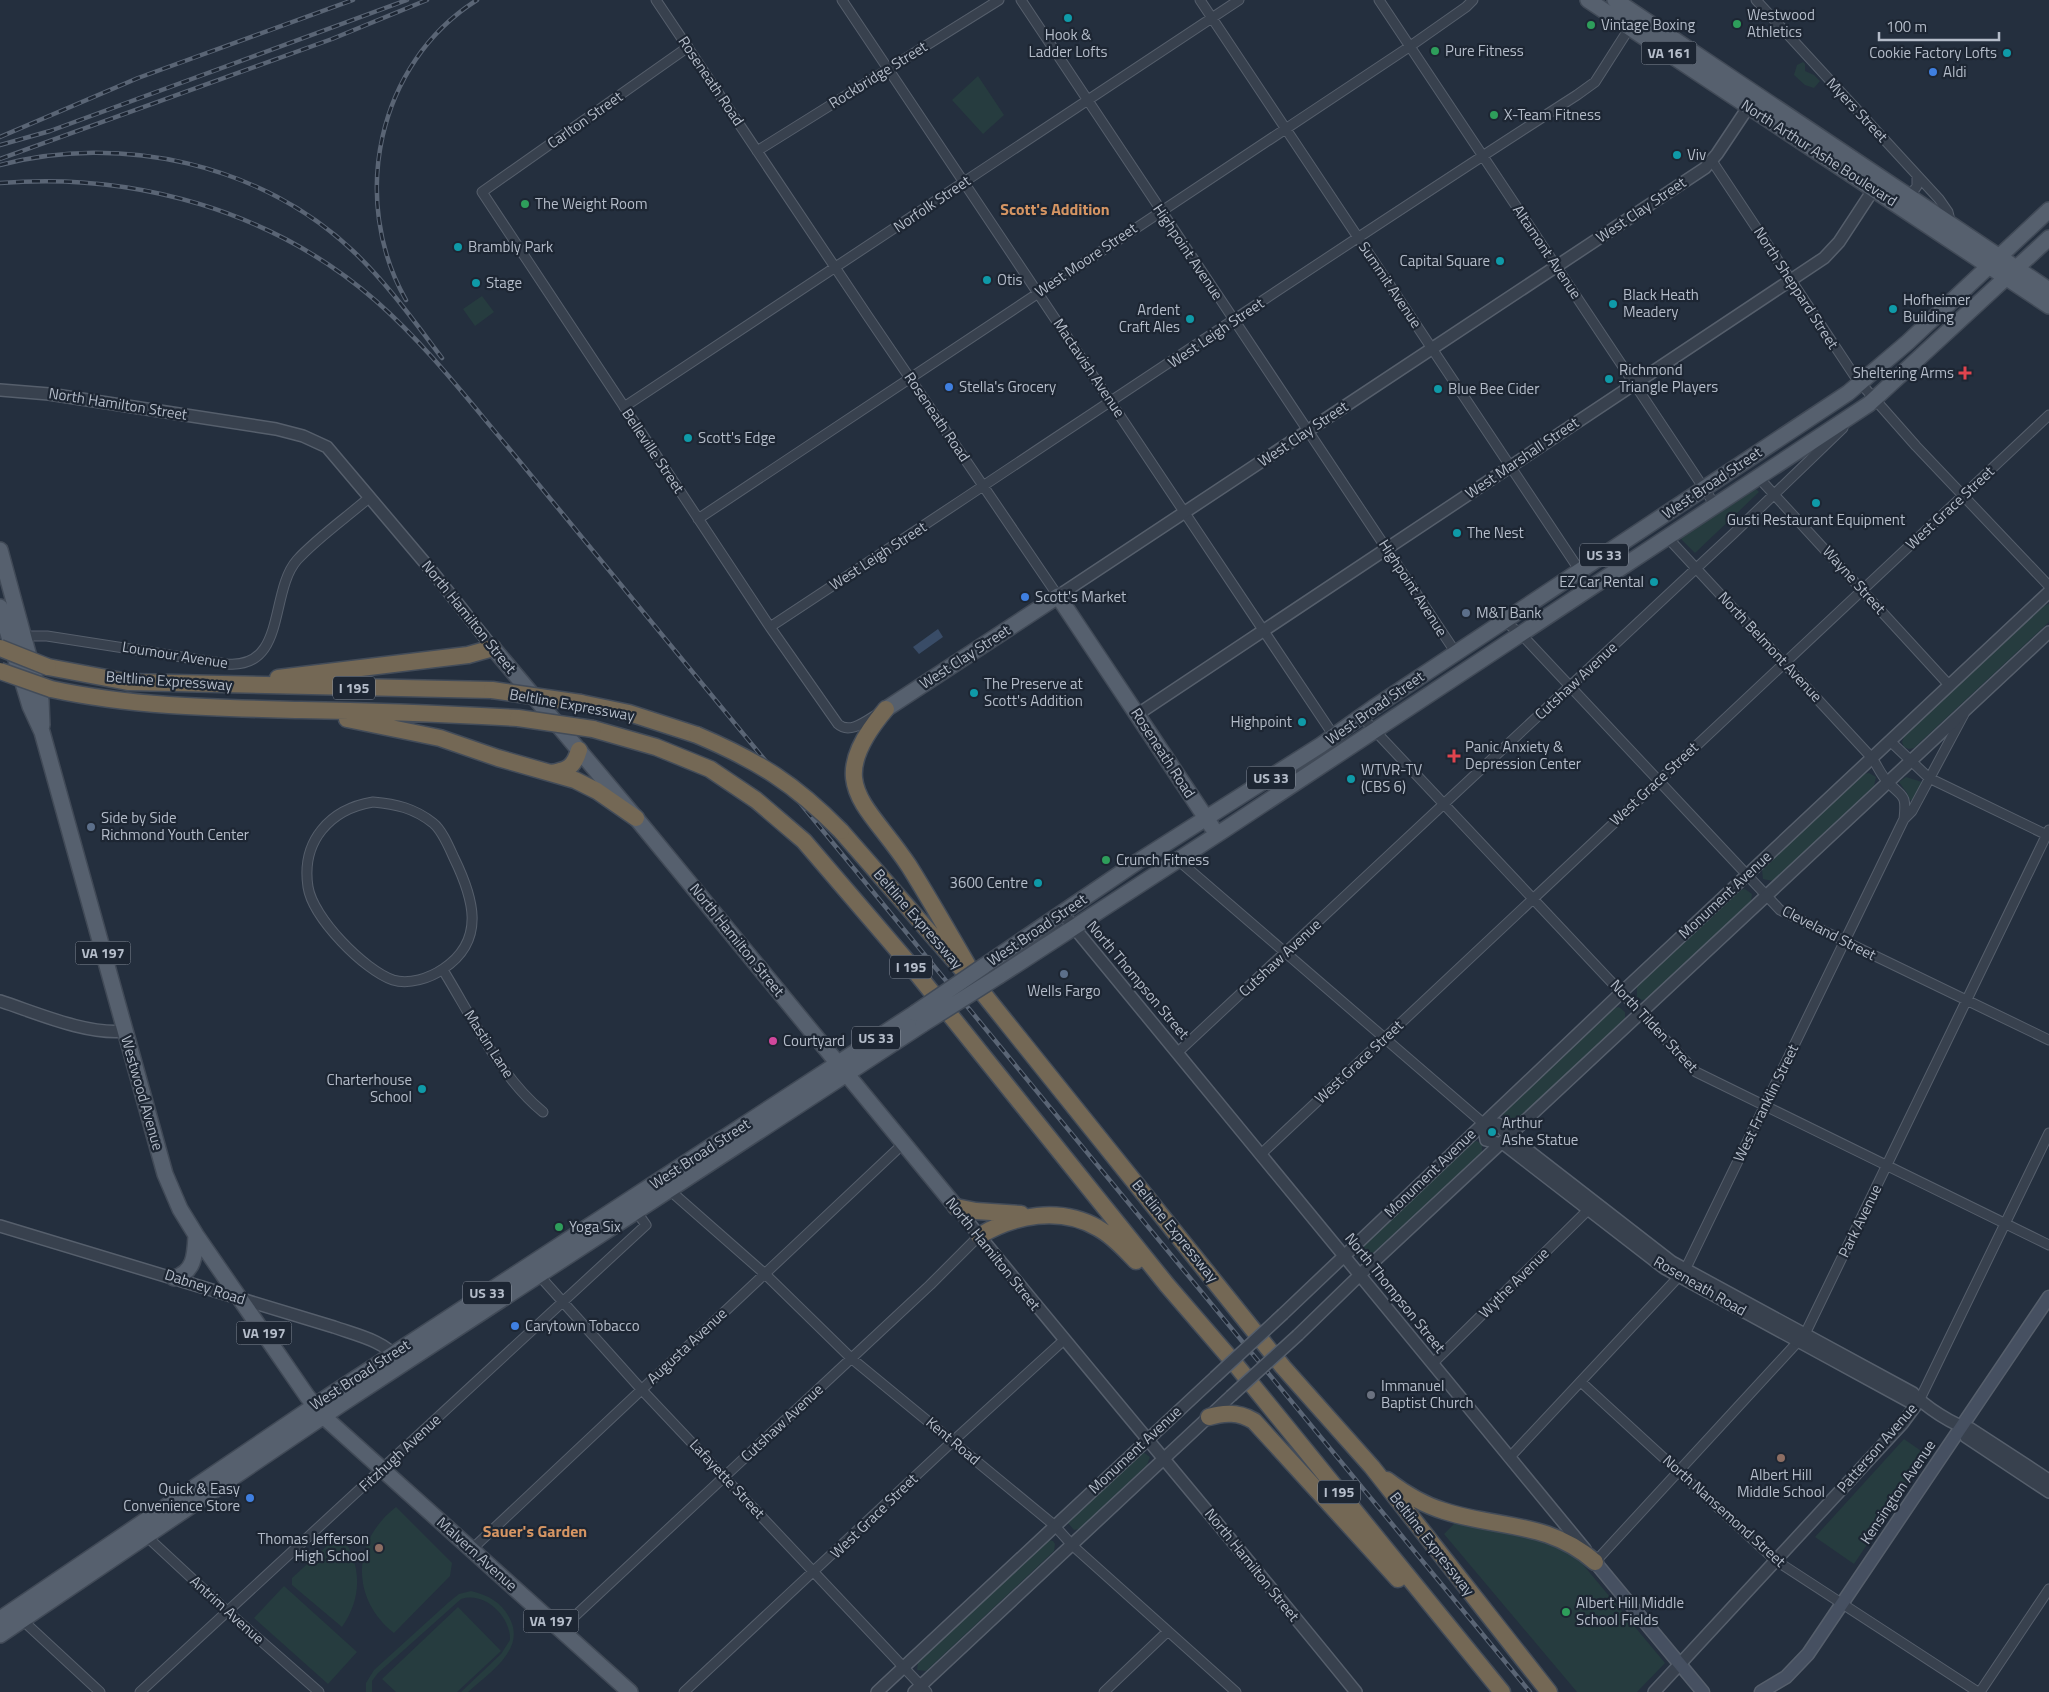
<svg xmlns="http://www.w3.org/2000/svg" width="2049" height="1692" viewBox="0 0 2049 1692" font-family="'Titillium Web',sans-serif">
<rect width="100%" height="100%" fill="#242f3e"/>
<path fill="#263c3f" d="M1803 62 1805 64V71L1814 75 1820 81 1814 88 1805 85 1794 75 1797 65Z
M978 76 1004 115 983 134 952 100Z
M482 296 494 312 475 326 463 309Z
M1755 488 1759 492 1695 553 1682 540 1681 538Z
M2049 604V622L1914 748 1909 749 1904 747 1902 742 1904 737 2044 606Z
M1869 773 1876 777 1874 786 1773 881 1763 879 1762 869 1863 774Z
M1906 777 1922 782 1913 800H1910L1907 793 1899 782Z
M1745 889 1752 894 1751 902 1647 999 1642 1000 1637 997V987L1740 890Z
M1619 1007 1625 1012V1020L1513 1123 1504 1122 1503 1112 1614 1008Z
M1477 1141 1482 1145V1152L1366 1260 1358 1259 1357 1250 1473 1142Z
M1904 1439 1927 1455 1854 1564 1815 1537Z
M1143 1452 1150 1457 1147 1465 1079 1529 1074 1530 1068 1523 1070 1518Z
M396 1507 452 1563 450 1576 394 1633C350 1598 352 1541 396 1507Z
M1456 1522C1501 1530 1543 1532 1580 1561L1665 1663 1637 1692H1577L1444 1534Z
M340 1534C362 1563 363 1597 342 1627L292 1585V1578Z
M1048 1540 1053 1541 1055 1544 1054 1551 926 1671 917 1670 918 1662Z
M284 1586 357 1652 328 1684 254 1618Z
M471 1591C488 1595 501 1602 509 1617 527 1649 490 1672 468 1692H461L501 1654 510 1640C511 1617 485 1591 461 1599L378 1673 372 1681V1692H366V1683L374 1670 449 1602 459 1594Z
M458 1607 501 1651 457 1692H396L382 1679Z"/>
<path fill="#394c67" d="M938 629 943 637 919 654 913 647Z"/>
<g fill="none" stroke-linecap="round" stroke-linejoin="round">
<g stroke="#565f6c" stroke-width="11">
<path id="minor" d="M656 0 867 315 1058 596
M842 0 1334 736
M1021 0 1456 653
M1200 0 1580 571
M1379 0 1715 505
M1756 0 1939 199 1948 212 1951 224
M688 47 482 192 770 627 838 724C850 735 867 720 879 713
M757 151 999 0
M1712 161 1856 378 1916 446 2049 586
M1907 200 1917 186V176
M624 407 1239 0
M1758 477 1949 685
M698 519 1409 47 1466 7 1473 0
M1667 537 1872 758C1877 765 1881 775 1887 781 1902 798 1907 792 1904 819
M1504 621 1521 634 1780 910 2049 1040
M770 627C1039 450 1306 269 1577 95L1595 82 1632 24
M20 636H47L227 664C287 669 269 592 297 560 317 538 347 517 370 497
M1361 716 1696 1072 2049 1245
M1890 741 1929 778 2049 836
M373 802C396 804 414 808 433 823 442 830 449 847 454 858 473 897 487 940 443 969 430 978 409 985 393 980 364 970 313 918 308 887 301 841 330 809 373 802Z
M1178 860 1483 1123
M443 970C472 1017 500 1077 543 1112
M1177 1053 1733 534 1843 428
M1260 1155 2049 415
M666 1187 765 1274 851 1358 1054 1525 1073 1546 1236 1692
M537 1273 641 1389 927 1692
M1432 1364 1592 1206
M1581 1382 1775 1560 1978 1692
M1919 1401 2049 1133
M1509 1458 1685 1270 1904 819 1912 811 1964 714
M143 1533 227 1611 319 1692
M471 1550 904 1143
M1595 1562 1805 1334 2049 830
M19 1617 100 1692
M561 1629 930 1285 979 1236
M140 1692 646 1225 636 1211
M684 1692 953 1441 1064 1340
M1104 1692 1168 1631
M1980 1692 2049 1589"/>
</g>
<g stroke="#565f6c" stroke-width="14">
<path id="tertiary" d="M0 390 49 394 276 429 303 436 327 447 431 570 493 648
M1058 596 1705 168 1717 154 1753 100
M1138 714 1824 258 1839 242 1877 184
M1063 914 1585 1549
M0 1001C37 1013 86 1035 125 1031
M956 1207C1088 1370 1224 1529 1356 1692
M0 1226 334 1327C353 1334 386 1341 397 1359
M1283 1314 1622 992 2049 592
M1298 1335 1365 1270 2049 632
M1919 1401H1908L1664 1268 1505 1145 1486 1140 1483 1123 1498 1124 1507 1134 1672 1262 1913 1393C1924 1406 1954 1426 1971 1429L2049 1480
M1961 1427 1966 1437 2049 1492
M877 1692 1215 1377
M914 1692 1231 1396
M1654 1692 1902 1424 1919 1401"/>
</g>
<g stroke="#565f6c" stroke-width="15">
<path id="secondary" d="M1595 1562 1703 1692
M1761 1692 1786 1677 1808 1654 2049 1297"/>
</g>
<g stroke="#414a57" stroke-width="18">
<path id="primary" d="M1588 0 2049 306
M1615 0 2049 290
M0 550 41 701 42 725
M0 607 30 706 42 732 165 1174 180 1209 196 1235 307 1396 323 1416 630 1692
M493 648 636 818 956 1207
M886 709 1058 596 1212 827
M984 966 1137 862 1321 745 1373 708 1848 393 1908 342 2049 210
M999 976 1224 830 1869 404 2049 238
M174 1278C195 1272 195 1254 196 1235
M0 1619 332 1394 915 1013
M0 1635 340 1405 923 1024"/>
</g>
<g stroke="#434c59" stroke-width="19">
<path id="motorway" d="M48 667 128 682 492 690
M278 678 468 655 493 648
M51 689C134 707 217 708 301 710 373 711 446 714 518 718
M581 703 629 713 697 735
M886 709C822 785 866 801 909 866 929 898 948 931 967 964
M347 719 440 738 498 758 575 780 597 791 636 818
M593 729 656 747 710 769 756 800 804 841 906 960 1167 1285 1236 1365 1502 1692
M551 773C568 770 574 767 579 750
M841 831 982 992 1283 1367 1372 1467 1549 1692
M956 1207 976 1211 1021 1214
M979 1236C1014 1215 1060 1206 1098 1228 1113 1236 1124 1249 1136 1261
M1209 1417C1225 1412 1239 1412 1254 1421L1398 1579
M1387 1480C1404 1493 1424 1505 1444 1511 1500 1529 1548 1521 1595 1562"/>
</g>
<use href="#minor" stroke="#38414e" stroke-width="9"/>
<use href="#tertiary" stroke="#38414e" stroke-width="11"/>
<use href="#secondary" stroke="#465061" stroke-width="12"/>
<use href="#primary" stroke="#56606e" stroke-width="15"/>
<use href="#motorway" stroke="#746855" stroke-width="16"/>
<g stroke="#5a6575" stroke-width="4.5">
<path id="rail" d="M0 137 138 78 353 0
M0 145 50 131 407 0
M0 159 332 39 427 0
M0 165C121 133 261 164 353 251 387 283 414 321 442 358
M0 183C135 172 273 211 376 301 425 344 465 396 507 446L1530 1692
M406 300C349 200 377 63 477 0"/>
</g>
<use href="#rail" stroke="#1d2633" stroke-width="2.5" stroke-dasharray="8" stroke-linecap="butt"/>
<g stroke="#565f6c" stroke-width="14" stroke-linecap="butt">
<path id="tertiary-bridge" d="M1215 1377 1283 1314
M1231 1396 1298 1335"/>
</g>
<g stroke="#414a57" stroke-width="18" stroke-linecap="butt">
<path id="primary-bridge" d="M915 1013 984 966
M923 1024 999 976"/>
</g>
<g stroke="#434c59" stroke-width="19" stroke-linecap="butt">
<path id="motorway-bridge" d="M0 648 48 667
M0 671 51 689
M492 690 581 703
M518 718 593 729
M697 735C758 761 794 783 841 831"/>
</g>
<use href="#tertiary-bridge" stroke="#38414e" stroke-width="11"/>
<use href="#primary-bridge" stroke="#56606e" stroke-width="15"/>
<use href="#motorway-bridge" stroke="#746855" stroke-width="16"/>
</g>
<g fill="#0f9aa8" stroke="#1d2633" stroke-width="2">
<circle cx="1068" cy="18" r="5"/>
<circle cx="2007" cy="53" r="5"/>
<circle cx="1677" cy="155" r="5"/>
<circle cx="458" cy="247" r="5"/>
<circle cx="1500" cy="261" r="5"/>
<circle cx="987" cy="280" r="5"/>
<circle cx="476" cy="283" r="5"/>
<circle cx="1613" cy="304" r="5"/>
<circle cx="1893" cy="309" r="5"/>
<circle cx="1190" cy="319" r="5"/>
<circle cx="1609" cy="379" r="5"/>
<circle cx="1438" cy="389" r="5"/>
<circle cx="688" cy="438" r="5"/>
<circle cx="1816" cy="503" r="5"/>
<circle cx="1457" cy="533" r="5"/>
<circle cx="1654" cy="582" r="5"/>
<circle cx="974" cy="693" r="5"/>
<circle cx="1302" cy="722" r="5"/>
<circle cx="1351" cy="779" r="5"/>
<circle cx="1038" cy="883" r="5"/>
<circle cx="422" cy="1089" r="5"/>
<circle cx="1492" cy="1132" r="5"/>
</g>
<g fill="#2e9e5b" stroke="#1d2633" stroke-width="2">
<circle cx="1737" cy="24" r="5"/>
<circle cx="1591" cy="25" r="5"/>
<circle cx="1435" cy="51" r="5"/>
<circle cx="1494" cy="115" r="5"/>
<circle cx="525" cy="204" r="5"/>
<circle cx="1106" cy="860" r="5"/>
<circle cx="559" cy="1227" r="5"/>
<circle cx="1566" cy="1612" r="5"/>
</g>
<g fill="#3f7fe0" stroke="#1d2633" stroke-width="2">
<circle cx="1933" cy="72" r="5"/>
<circle cx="949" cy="387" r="5"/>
<circle cx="1025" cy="597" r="5"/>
<circle cx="515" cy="1326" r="5"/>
<circle cx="250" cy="1498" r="5"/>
</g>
<g fill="#e0444e" stroke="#1d2633" stroke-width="2">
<path d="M1962.5 365.5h5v5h5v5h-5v5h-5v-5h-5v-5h5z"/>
<path d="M1451.5 748.5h5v5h5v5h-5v5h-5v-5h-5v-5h5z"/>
</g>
<g fill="#5c6f8a" stroke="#1d2633" stroke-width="2">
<circle cx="1466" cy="613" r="5"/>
<circle cx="91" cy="827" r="5"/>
<circle cx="1064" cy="974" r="5"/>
</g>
<circle fill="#d1479c" stroke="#1d2633" stroke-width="2" cx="773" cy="1041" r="5"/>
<circle fill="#6b7280" stroke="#1d2633" stroke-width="2" cx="1371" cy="1395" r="5"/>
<g fill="#8d6e63" stroke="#1d2633" stroke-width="2">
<circle cx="1781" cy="1458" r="5"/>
<circle cx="379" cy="1548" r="5"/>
</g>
<g text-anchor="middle" stroke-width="4.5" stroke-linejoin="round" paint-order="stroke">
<g fill="#1d2633" stroke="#878f9c" stroke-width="1">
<rect x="1641.5" y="41.5" width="55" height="23" rx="4"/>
<rect x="1580" y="543.5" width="48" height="23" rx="4"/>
<rect x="333" y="676.5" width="42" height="23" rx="4"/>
<rect x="1247" y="766.5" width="48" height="23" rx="4"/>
<rect x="75.5" y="941.5" width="55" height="23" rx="4"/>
<rect x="890" y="955.5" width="42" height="23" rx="4"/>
<rect x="852" y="1026.5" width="48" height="23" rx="4"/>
<rect x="463" y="1281.5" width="48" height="23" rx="4"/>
<rect x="236.5" y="1321.5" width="55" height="23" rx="4"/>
<rect x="1318" y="1480.5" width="42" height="23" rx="4"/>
<rect x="523.5" y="1609.5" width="55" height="23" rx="4"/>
</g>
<g font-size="14" font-weight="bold" fill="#b4bcc9">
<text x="1669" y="58">VA 161</text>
<text x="1604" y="560">US 33</text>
<text x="354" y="693">I 195</text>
<text x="1271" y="783">US 33</text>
<text x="103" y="958">VA 197</text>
<text x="911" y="972">I 195</text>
<text x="876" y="1043">US 33</text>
<text x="487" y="1298">US 33</text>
<text x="264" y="1338">VA 197</text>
<text x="1339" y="1497">I 195</text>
<text x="551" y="1626">VA 197</text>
</g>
<g font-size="15" fill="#b4bcc9" stroke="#1d2633" text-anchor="start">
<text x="1747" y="20">Westwood<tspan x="1747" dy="17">Athletics</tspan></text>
<text x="1601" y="30">Vintage Boxing</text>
<text x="1068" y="40" text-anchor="middle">Hook &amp;<tspan x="1068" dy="17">Ladder Lofts</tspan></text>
<text x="1445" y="56">Pure Fitness</text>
<text x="1997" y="58" text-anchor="end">Cookie Factory Lofts</text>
<text x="1943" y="77">Aldi</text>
<text x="1504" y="120">X-Team Fitness</text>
<text x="1687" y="160">Viv</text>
<text x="535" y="209">The Weight Room</text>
<text x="468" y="252">Brambly Park</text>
<text x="1490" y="266" text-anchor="end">Capital Square</text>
<text x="997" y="285">Otis</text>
<text x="486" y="288">Stage</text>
<text x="1623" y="300">Black Heath<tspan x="1623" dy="17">Meadery</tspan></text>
<text x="1903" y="305">Hofheimer<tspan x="1903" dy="17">Building</tspan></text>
<text x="1180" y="315" text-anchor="end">Ardent<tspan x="1180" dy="17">Craft Ales</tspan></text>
<text x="1619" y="375">Richmond<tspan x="1619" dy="17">Triangle Players</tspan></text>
<text x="1954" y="378" text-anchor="end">Sheltering Arms</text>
<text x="959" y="392">Stella's Grocery</text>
<text x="1448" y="394">Blue Bee Cider</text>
<text x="698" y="443">Scott's Edge</text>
<text x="1816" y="525" text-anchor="middle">Gusti Restaurant Equipment</text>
<text x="1467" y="538">The Nest</text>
<text x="1644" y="587" text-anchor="end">EZ Car Rental</text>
<text x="1035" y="602">Scott's Market</text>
<text x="1476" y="618">M&amp;T Bank</text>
<text x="984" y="689">The Preserve at<tspan x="984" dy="17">Scott's Addition</tspan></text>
<text x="1292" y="727" text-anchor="end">Highpoint</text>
<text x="1465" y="752">Panic Anxiety &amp;<tspan x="1465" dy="17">Depression Center</tspan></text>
<text x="1361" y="775">WTVR-TV<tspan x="1361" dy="17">(CBS 6)</tspan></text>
<text x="101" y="823">Side by Side<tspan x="101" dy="17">Richmond Youth Center</tspan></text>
<text x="1116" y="865">Crunch Fitness</text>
<text x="1028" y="888" text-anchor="end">3600 Centre</text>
<text x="1064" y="996" text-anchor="middle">Wells Fargo</text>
<text x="783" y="1046">Courtyard</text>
<text x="412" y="1085" text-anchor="end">Charterhouse<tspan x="412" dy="17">School</tspan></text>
<text x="1502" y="1128">Arthur<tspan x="1502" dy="17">Ashe Statue</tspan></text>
<text x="569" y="1232">Yoga Six</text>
<text x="525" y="1331">Carytown Tobacco</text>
<text x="1381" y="1391">Immanuel<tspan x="1381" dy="17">Baptist Church</tspan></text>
<text x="1781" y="1480" text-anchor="middle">Albert Hill<tspan x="1781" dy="17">Middle School</tspan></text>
<text x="240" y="1494" text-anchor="end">Quick &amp; Easy<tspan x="240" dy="17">Convenience Store</tspan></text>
<text x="369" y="1544" text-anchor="end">Thomas Jefferson<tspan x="369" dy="17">High School</tspan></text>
<text x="1576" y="1608">Albert Hill Middle<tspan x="1576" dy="17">School Fields</tspan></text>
</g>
<g font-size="15" fill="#b4bcc9" stroke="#1d2633">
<text transform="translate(878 75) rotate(-32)" y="5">Rockbridge Street</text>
<text transform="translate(711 81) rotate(56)" y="5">Roseneath Road</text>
<text transform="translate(1857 110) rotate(47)" y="5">Myers Street</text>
<text transform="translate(585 120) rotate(-35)" y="5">Carlton Street</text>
<text transform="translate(1819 153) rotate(33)" y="5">North Arthur Ashe Boulevard</text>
<text transform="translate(932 204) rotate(-34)" y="5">Norfolk Street</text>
<text transform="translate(1641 210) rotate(-34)" y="5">West Clay Street</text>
<text transform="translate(1188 252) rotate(56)" y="5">Highpoint Avenue</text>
<text transform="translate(1547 252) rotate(56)" y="5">Altamont Avenue</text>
<text transform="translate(1086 260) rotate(-34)" y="5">West Moore Street</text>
<text transform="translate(1390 285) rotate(56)" y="5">Summit Avenue</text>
<text transform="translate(1796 288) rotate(57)" y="5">North Sheppard Street</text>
<text transform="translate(1216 333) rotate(-34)" y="5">West Leigh Street</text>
<text transform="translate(1089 368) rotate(56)" y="5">Mactavish Avenue</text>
<text transform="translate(118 404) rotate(9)" y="5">North Hamilton Street</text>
<text transform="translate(937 417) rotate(56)" y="5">Roseneath Road</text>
<text transform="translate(1303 434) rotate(-34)" y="5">West Clay Street</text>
<text transform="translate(653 451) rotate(56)" y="5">Belleville Street</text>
<text transform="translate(1522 458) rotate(-34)" y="5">West Marshall Street</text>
<text transform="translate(1712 483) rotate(-34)" y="5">West Broad Street</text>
<text transform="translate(1950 508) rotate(-43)" y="5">West Grace Street</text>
<text transform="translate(878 556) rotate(-33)" y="5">West Leigh Street</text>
<text transform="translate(1854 580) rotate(48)" y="5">Wayne Street</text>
<text transform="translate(1413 588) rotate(57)" y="5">Highpoint Avenue</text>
<text transform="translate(469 617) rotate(51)" y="5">North Hamilton Street</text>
<text transform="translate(1770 647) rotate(47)" y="5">North Belmont Avenue</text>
<text transform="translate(175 655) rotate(9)" y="5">Loumour Avenue</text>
<text transform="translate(965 657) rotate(-33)" y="5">West Clay Street</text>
<text transform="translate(169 681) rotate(4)" y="5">Beltline Expressway</text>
<text transform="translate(1576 681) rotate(-43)" y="5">Cutshaw Avenue</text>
<text transform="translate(572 705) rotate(10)" y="5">Beltline Expressway</text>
<text transform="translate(1375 708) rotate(-35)" y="5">West Broad Street</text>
<text transform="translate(1163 753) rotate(57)" y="5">Roseneath Road</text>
<text transform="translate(1654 784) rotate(-43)" y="5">West Grace Street</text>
<text transform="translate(1725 895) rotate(-43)" y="5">Monument Avenue</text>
<text transform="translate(918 919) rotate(49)" y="5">Beltline Expressway</text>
<text transform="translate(1037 930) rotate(-34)" y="5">West Broad Street</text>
<text transform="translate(1829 933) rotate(27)" y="5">Cleveland Street</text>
<text transform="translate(737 940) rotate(51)" y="5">North Hamilton Street</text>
<text transform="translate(1280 958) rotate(-43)" y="5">Cutshaw Avenue</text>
<text transform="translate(1138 980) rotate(50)" y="5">North Thompson Street</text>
<text transform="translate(1654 1026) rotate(47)" y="5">North Tilden Street</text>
<text transform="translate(489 1044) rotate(57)" y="5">Mastin Lane</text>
<text transform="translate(1359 1062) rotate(-43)" y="5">West Grace Street</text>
<text transform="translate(142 1093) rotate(74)" y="5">Westwood Avenue</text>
<text transform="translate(1766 1103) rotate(-64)" y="5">West Franklin Street</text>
<text transform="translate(700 1154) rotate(-33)" y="5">West Broad Street</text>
<text transform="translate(1430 1173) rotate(-44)" y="5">Monument Avenue</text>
<text transform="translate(1860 1221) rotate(-64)" y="5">Park Avenue</text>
<text transform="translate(1175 1231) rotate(51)" y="5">Beltline Expressway</text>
<text transform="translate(993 1254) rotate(51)" y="5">North Hamilton Street</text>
<text transform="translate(1514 1283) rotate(-45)" y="5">Wythe Avenue</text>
<text transform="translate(1700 1286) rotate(30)" y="5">Roseneath Road</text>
<text transform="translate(205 1287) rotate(18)" y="5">Dabney Road</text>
<text transform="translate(1395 1293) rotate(51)" y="5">North Thompson Street</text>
<text transform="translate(687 1346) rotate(-43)" y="5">Augusta Avenue</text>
<text transform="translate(360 1375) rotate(-33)" y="5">West Broad Street</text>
<text transform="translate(782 1423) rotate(-43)" y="5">Cutshaw Avenue</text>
<text transform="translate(953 1441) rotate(40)" y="5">Kent Road</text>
<text transform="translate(1877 1448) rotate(-49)" y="5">Patterson Avenue</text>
<text transform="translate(1135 1450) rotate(-43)" y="5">Monument Avenue</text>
<text transform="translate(400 1453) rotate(-43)" y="5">Fitzhugh Avenue</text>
<text transform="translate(727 1479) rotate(47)" y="5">Lafayette Street</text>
<text transform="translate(1898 1492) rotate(-56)" y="5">Kensington Avenue</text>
<text transform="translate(1724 1511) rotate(42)" y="5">North Nansemond Street</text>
<text transform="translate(874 1516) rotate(-44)" y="5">West Grace Street</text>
<text transform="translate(1432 1544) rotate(52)" y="5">Beltline Expressway</text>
<text transform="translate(477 1554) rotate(42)" y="5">Malvern Avenue</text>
<text transform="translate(1252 1565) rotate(51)" y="5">North Hamilton Street</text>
<text transform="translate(227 1610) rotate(42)" y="5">Antrim Avenue</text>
</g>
<g font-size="16" font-weight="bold" fill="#d59563" stroke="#1d2633">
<text x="1055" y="215">Scott's Addition</text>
<text x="535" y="1537">Sauer's Garden</text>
</g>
</g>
<path d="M1879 32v8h120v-8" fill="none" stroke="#b4bcc9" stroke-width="2.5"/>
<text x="1886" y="32" font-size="15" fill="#b4bcc9" stroke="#1d2633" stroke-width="4" paint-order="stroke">100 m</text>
</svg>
